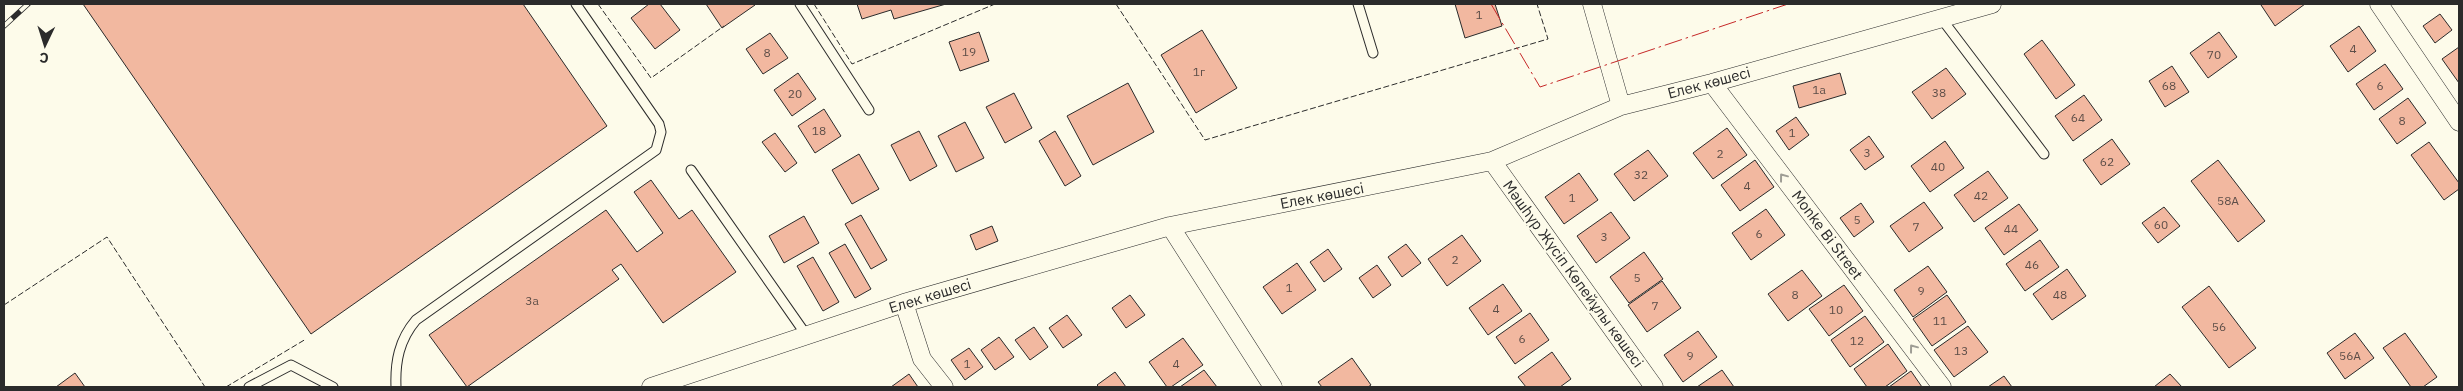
<svg xmlns="http://www.w3.org/2000/svg" width="2463" height="391" viewBox="0 0 2463 391" font-family="'IBM Plex Sans',sans-serif">
<rect width="100%" height="100%" fill="#fdfbea"/>
<path fill="#f2b8a0" stroke="#2b2b2b" d="M83 4H523L607 126 311 334Z
M649 4H660L680 30 655 49 631 18Z
M706 4H754L755 5 722 28Z
M857 4H946L894 19 891 10 862 19Z
M1455 4H1495L1502 26 1465 38Z
M2263 4H2305L2275 26 2261 5Z
M2440 14 2452 30 2435 43 2423 26Z
M2359 26 2376 51 2348 72 2330 46Z
M1202 30 1237 88 1196 113 1161 55Z
M979 32 989 61 960 71 949 42Z
M2219 32 2237 57 2208 78 2190 53Z
M770 33 788 58 763 74 746 49Z
M2042 40 2075 85 2056 99 2024 54Z
M2459 47V83L2442 59Z
M2385 64 2403 89 2374 110 2356 84Z
M2172 66 2189 92 2165 107 2149 81Z
M1946 68 1966 94 1932 119 1912 92Z
M798 73 816 99 792 116 774 90Z
M1840 73 1846 94 1799 108 1793 86Z
M1128 83 1154 132 1093 165 1067 116Z
M1014 93 1032 128 1005 143 986 107Z
M2084 95 2102 120 2073 141 2055 116Z
M2408 98 2426 123 2397 144 2379 119Z
M824 109 841 136 815 153 798 126Z
M1796 117 1809 135 1789 150 1776 131Z
M965 122 984 158 956 172 938 136Z
M1727 128 1747 155 1713 179 1693 153Z
M919 131 937 166 910 181 891 145Z
M1055 131 1081 176 1065 186 1039 141Z
M775 133 797 163 785 172 762 142Z
M1869 136 1884 157 1865 170 1850 150Z
M2112 139 2130 164 2101 185 2083 160Z
M1945 141 1964 168 1930 192 1911 166Z
M2429 142 2459 183V189L2444 200 2411 155Z
M1648 150 1668 176 1634 201 1614 174Z
M859 154 879 189 852 204 832 170Z
M1755 160 1774 187 1740 211 1721 185Z
M2218 160 2265 221 2238 242 2191 181Z
M1988 171 2008 198 1974 222 1954 195Z
M1579 173 1598 200 1564 224 1545 197Z
M651 180 679 219 692 210 736 272 663 323 621 264 612 270 619 279 467 387 429 335 606 210 637 252 663 233 634 192Z
M1924 202 1943 228 1909 252 1890 226Z
M1861 203 1874 222 1854 237 1840 218Z
M2019 204 2038 230 2004 255 1985 228Z
M2164 207 2180 226 2158 243 2142 223Z
M1766 209 1785 235 1751 260 1732 233Z
M1611 212 1630 238 1596 263 1577 236Z
M861 215 887 260 871 269 845 224Z
M804 216 819 243 784 263 769 236Z
M992 226 998 241 976 250 970 235Z
M1462 235 1481 261 1447 286 1428 259Z
M2040 240 2059 267 2025 291 2006 264Z
M845 244 871 289 855 298 829 253Z
M1406 244 1421 263 1402 277 1388 257Z
M1328 249 1342 269 1324 282 1310 262Z
M1644 252 1663 279 1629 303 1610 277Z
M813 257 839 302 823 311 797 266Z
M1297 263 1316 290 1282 314 1263 287Z
M1377 265 1391 285 1373 298 1359 278Z
M1928 266 1947 292 1913 317 1894 290Z
M2067 269 2086 296 2052 320 2033 294Z
M1802 270 1822 296 1788 321 1768 294Z
M1662 281 1681 308 1647 332 1628 305Z
M1503 284 1522 311 1488 335 1469 308Z
M1844 285 1863 311 1829 336 1809 309Z
M2209 286 2256 348 2229 368 2182 307Z
M1130 295 1145 315 1126 328 1112 308Z
M1947 295 1966 322 1932 346 1913 319Z
M1530 313 1549 340 1515 364 1496 337Z
M1067 315 1082 335 1063 348 1049 328Z
M1865 316 1884 342 1850 367 1831 340Z
M1968 326 1988 352 1954 377 1934 350Z
M1034 327 1048 347 1030 360 1015 340Z
M1698 331 1717 357 1683 382 1664 355Z
M2355 333 2374 358 2345 379 2327 353Z
M2405 333 2437 377 2423 387H2411L2383 348Z
M999 337 1014 357 995 370 981 350Z
M1183 338 1203 365 1171 387H1167L1149 362Z
M1888 344 1907 371 1885 387H1867L1854 369Z
M969 348 983 367 965 380 951 360Z
M1552 352 1571 379 1560 387H1526L1518 377Z
M1352 358 1371 385 1368 387H1322L1318 382Z
M1204 370 1217 387H1180Z
M1722 370 1734 387H1697Z
M1911 371 1922 387H1889Z
M1115 372 1126 387H1099L1097 385Z
M75 373 85 387H56Z
M909 374 918 387H891Z
M2170 374 2182 387H2154Z
M2004 376 2012 387H1988Z"/>
<g fill="none" stroke-linecap="round" stroke-linejoin="round">
<g stroke="#2b2b2b" stroke-width="11">
<path id="service" d="M800 4 869 110
M1358 4 1373 53
M1941 18 2044 154
M691 170 807 336
M249 387 291 365 333 387
M396 387C395 362 399 340 416 320L656 150 661 132 659 124 576 4"/>
</g>
<g stroke="#2b2b2b" stroke-width="19">
<path id="minor" d="M1592 4 1621 106
M2379 4 2459 122
M1712 83 1942 387
M1492 161 1654 387
M1170 226 1273 387
M904 303 922 359 944 387
M651 387 904 303 1170 226 1492 161 1621 106 1712 83 1992 4"/>
</g>
<use href="#service" stroke="#fdfbea" stroke-width="9"/>
<use href="#minor" stroke="#fdfbea" stroke-width="18"/>
<g stroke="#2b2b2b" stroke-width="5.5">
<path id="rail" d="M4 26 28 4"/>
</g>
<use href="#rail" stroke="#fdfbea" stroke-width="4" stroke-dasharray="11" stroke-linecap="butt"/>
<path stroke="#2b2b2b" stroke-width="1" stroke-dasharray="6 2.5" stroke-linecap="butt" d="M598 4 651 78 724 26
M814 4 852 64 995 4
M1116 4 1205 140 1548 39 1537 4
M4 305 107 237 205 387
M226 387 306 339"/>
<path stroke="#c62828" stroke-width="1" stroke-dasharray="18 4 2.5 4" stroke-linecap="butt" d="M1491 4 1540 87 1788 4"/>
</g>
<defs><path id="oneway-chevron" d="M-2-3.5L2.5 0L-2 3.5" fill="none" stroke-width="1.6" stroke-linecap="round" stroke-linejoin="round" transform="scale(1.25)"/></defs>
<g stroke="#9e9d94">
<use href="#oneway-chevron" transform="translate(1783 177) rotate(-127)"/>
<use href="#oneway-chevron" transform="translate(1913 348) rotate(-127)"/>
</g>
<g text-anchor="middle" stroke-width="4" stroke-linejoin="round" paint-order="stroke">
<g font-size="12" fill="#5d4e48">
<text x="1479" y="19">1</text>
<text x="2353" y="53">4</text>
<text x="969" y="56">19</text>
<text x="767" y="57">8</text>
<text x="2214" y="59">70</text>
<text x="1199" y="76">1г</text>
<text x="2169" y="90">68</text>
<text x="2380" y="90">6</text>
<text x="1819" y="94">1а</text>
<text x="1939" y="97">38</text>
<text x="795" y="98">20</text>
<text x="2078" y="122">64</text>
<text x="2402" y="125">8</text>
<text x="819" y="135">18</text>
<text x="1792" y="137">1</text>
<text x="1867" y="157">3</text>
<text x="1720" y="158">2</text>
<text x="2107" y="166">62</text>
<text x="1938" y="171">40</text>
<text x="1641" y="179">32</text>
<text x="1747" y="190">4</text>
<text x="1981" y="200">42</text>
<text x="1572" y="202">1</text>
<text x="2228" y="205">58А</text>
<text x="1857" y="224">5</text>
<text x="2161" y="229">60</text>
<text x="1916" y="231">7</text>
<text x="2011" y="233">44</text>
<text x="1759" y="238">6</text>
<text x="1604" y="241">3</text>
<text x="1455" y="264">2</text>
<text x="2032" y="269">46</text>
<text x="1637" y="282">5</text>
<text x="1289" y="292">1</text>
<text x="1921" y="295">9</text>
<text x="1795" y="299">8</text>
<text x="2060" y="299">48</text>
<text x="532" y="305">3а</text>
<text x="1655" y="310">7</text>
<text x="1496" y="313">4</text>
<text x="1836" y="314">10</text>
<text x="1940" y="325">11</text>
<text x="2219" y="331">56</text>
<text x="1522" y="343">6</text>
<text x="1857" y="345">12</text>
<text x="1961" y="355">13</text>
<text x="1690" y="360">9</text>
<text x="2350" y="360">56А</text>
<text x="967" y="368">1</text>
<text x="1176" y="368">4</text>
</g>
<g font-size="15" fill="#2b2b2b" stroke="#fdfbea">
<text transform="translate(1709 83) rotate(-15)" y="5">Елек көшесі</text>
<text transform="translate(1322 196) rotate(-11)" y="5">Елек көшесі</text>
<text transform="translate(1827 235) rotate(53)" y="5">Monke Bi Street</text>
<text transform="translate(1573 274) rotate(54)" y="5">Мәшһүр Жүсіп Көпейұлы көшесі</text>
<text transform="translate(930 296) rotate(-17)" y="5">Елек көшесі</text>
</g>
</g>
<rect width="2463" height="391" fill="none" stroke="#2b2b2b" stroke-width="10"/>
<g transform="translate(45 45) rotate(184)" stroke="#fdfbea" stroke-width="4" paint-order="stroke">
<path d="M0-4L9 19L0 12L-9 19Z" fill="#2b2b2b"/>
<text y="-8" font-size="14" font-weight="bold" text-anchor="middle" fill="#2b2b2b">С</text>
</g>
</svg>
